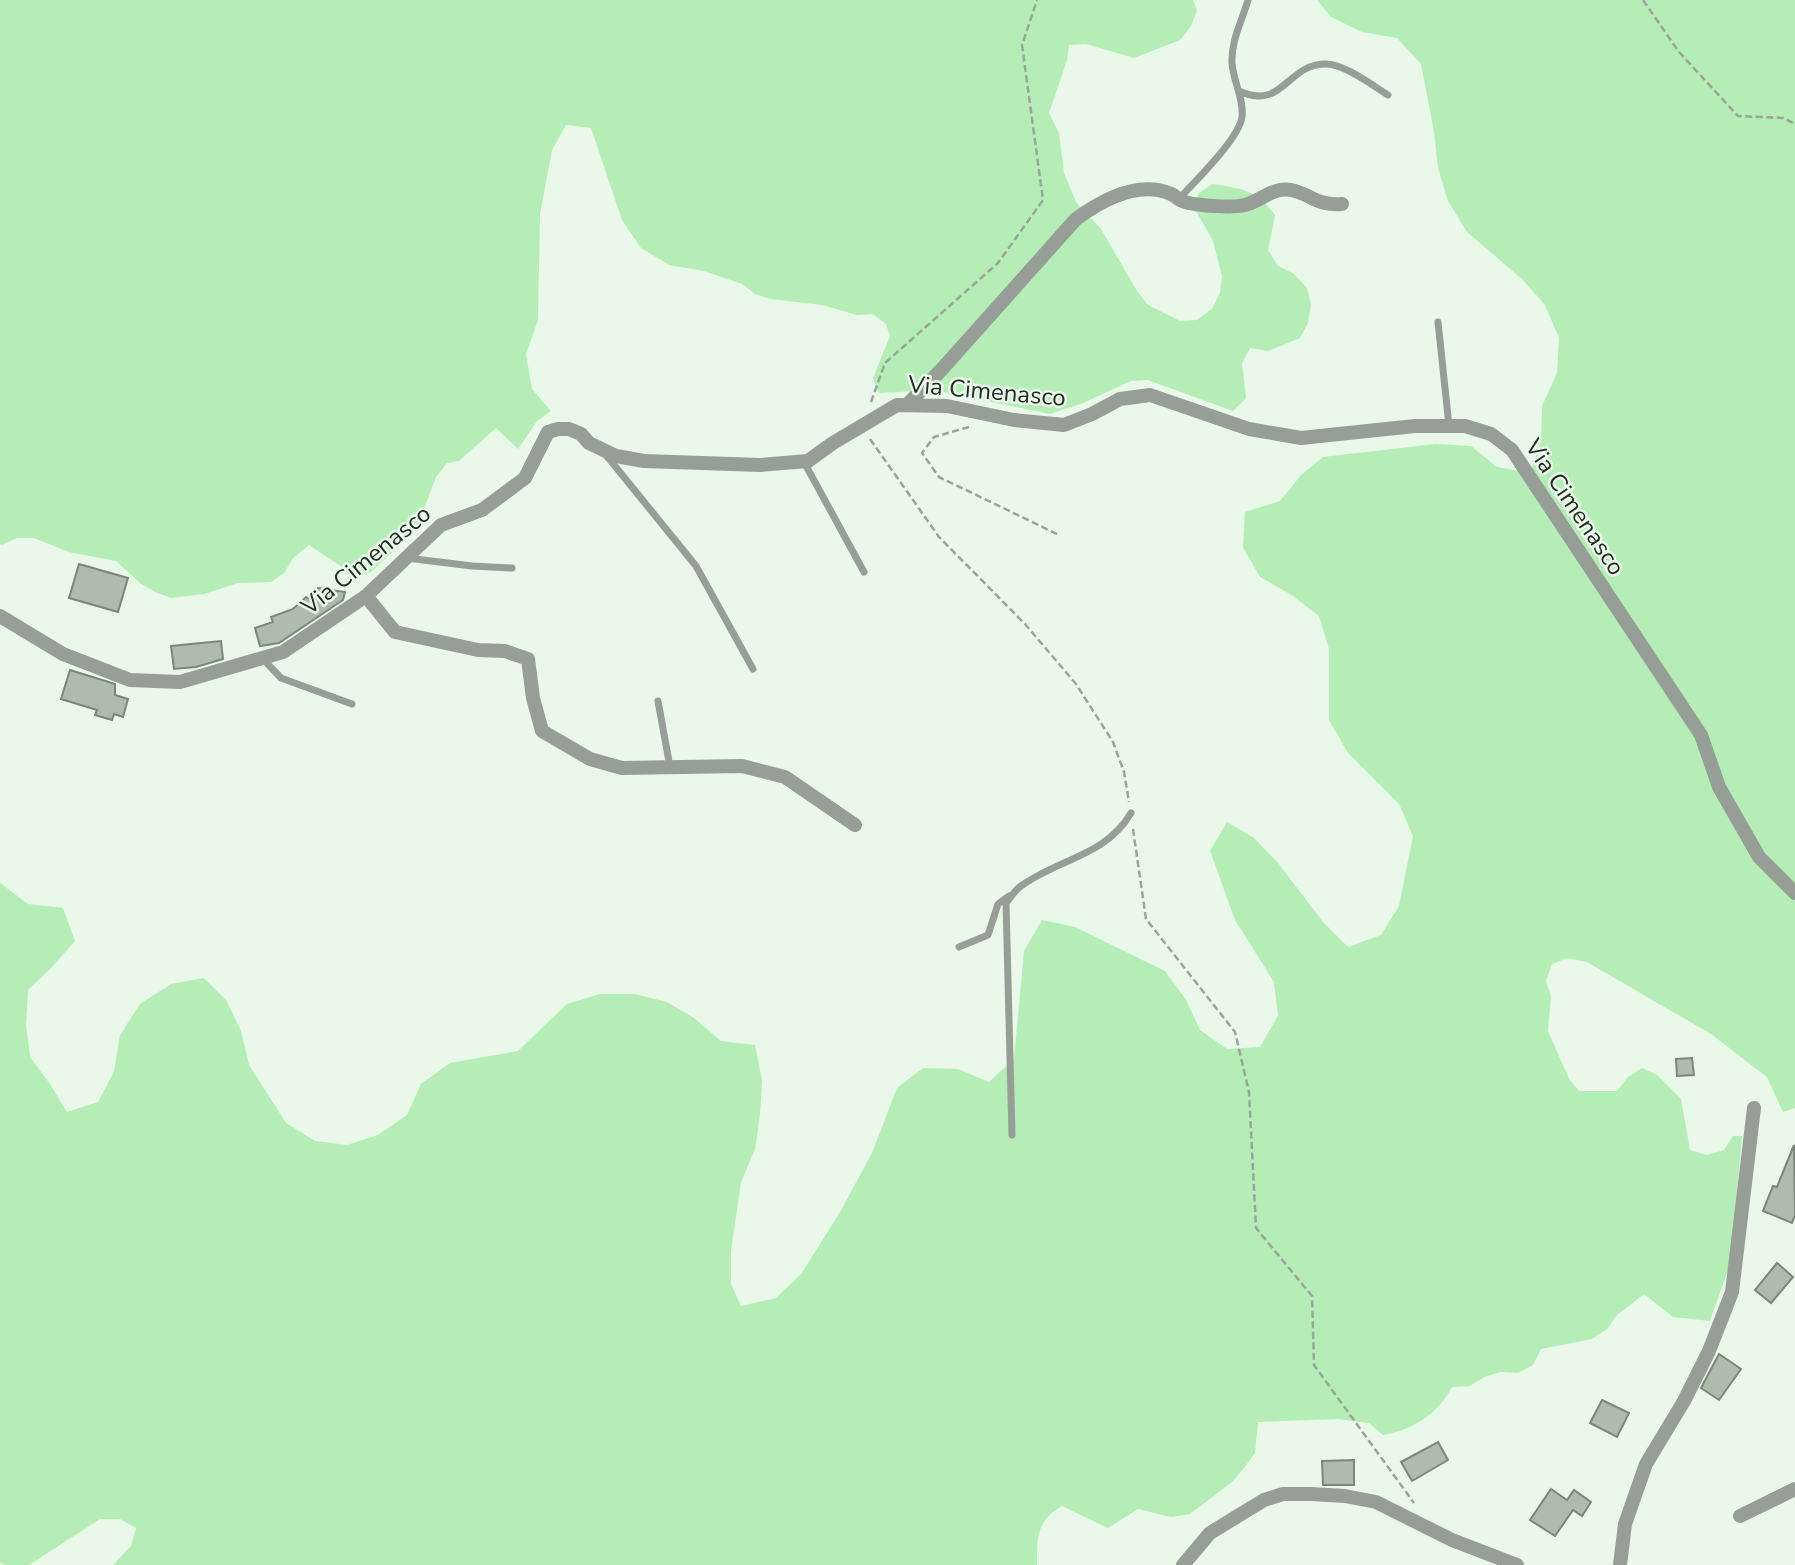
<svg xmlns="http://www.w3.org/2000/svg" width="1795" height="1565" viewBox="0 0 1795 1565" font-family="'Nunito Sans',sans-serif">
<rect width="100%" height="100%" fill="#e9f8e8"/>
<path fill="#b4edb5" d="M0 0H1193L1197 10 1191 26 1180 40 1134 58 1086 44 1069 45 1067 60 1049 113 1059 133 1064 173 1076 202 1101 229 1137 291 1148 305 1180 321 1197 320 1212 309 1220 293 1222 276 1213 241 1196 211 1198 194 1212 184C1242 189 1256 189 1275 215L1268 250 1278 266 1294 274 1307 288 1311 305 1308 323 1300 338 1268 351 1250 348 1242 363 1246 398 1233 411 1148 380 1131 381 1083 403 1050 414 934 390 879 393 873 378 890 336 886 324 873 314 857 315 822 305 771 299 755 294 742 284 704 271 669 265 641 248 622 220 591 128 566 125 552 150 540 214 538 320 526 354 532 389 551 411 537 421 518 449 496 428 459 461 447 463 436 477 416 530 371 572 354 575 309 545 293 558 284 573 271 582 238 583 204 594 171 598 155 592 140 583 116 561 69 552 34 538H17L2 545 0 544Z
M1317 0H1795V1108L1783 1112 1767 1077 1711 1034 1587 962 1567 958 1552 964 1546 981 1551 996 1548 1031 1569 1079 1579 1091H1617L1628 1077 1642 1068 1657 1075 1681 1099 1690 1150 1707 1155 1724 1150 1733 1136H1742L1731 1261 1710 1321 1673 1317 1644 1294 1616 1316 1607 1329 1592 1339 1541 1349 1533 1365 1518 1373 1500 1372 1484 1377 1470 1386 1452 1387C1438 1414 1413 1430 1383 1435L1369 1423 1338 1419 1258 1422 1255 1453 1244 1468 1232 1482 1190 1514 1171 1517 1138 1509 1108 1528 1062 1506C1036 1521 1037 1537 1037 1565H113L131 1546 136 1528 120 1519H100L29 1565H5L0 1563V883L28 904 63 908 75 941 52 967 28 990 26 1025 30 1057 50 1084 67 1112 98 1102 114 1072 120 1035 140 1004 171 984 204 978 226 1000 241 1031 249 1065 286 1123 315 1141 347 1145 378 1135 407 1115 421 1084 450 1063 518 1051 567 1004 600 994H635L667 1002 694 1018 721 1041 755 1045 762 1080 760 1115 755 1149 741 1182 731 1251V1284L741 1306 776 1298 801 1274 839 1214 872 1153 897 1088 923 1068 958 1069 989 1082 1014 1059 1024 951 1042 920 1075 927 1165 971 1186 1000 1200 1030 1227 1049 1260 1047 1278 1016 1274 982 1235 920 1210 851 1227 822 1254 838 1278 863 1323 922 1348 947 1381 935 1399 906 1413 836 1399 804 1348 753 1329 720V649L1319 616 1290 594 1260 577 1243 547 1245 512 1280 501 1301 475 1323 457 1436 444 1471 446 1497 467 1530 473 1541 440 1542 406 1557 373 1559 338 1545 305 1522 279 1467 232 1448 201 1438 168 1434 132 1421 64 1397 38 1362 32 1331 17Z"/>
<path fill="#adbcad" stroke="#7a887a" stroke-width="2" d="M79 564 128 578 118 612 69 598Z
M318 588 345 592 343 600 279 643 260 646 255 628 273 622 271 617 293 609 306 597 314 602Z
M221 641 223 659 196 667 174 669 171 646Z
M70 670 115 684V695L128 699 123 717 114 714 112 720 95 715 97 710 61 699Z
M1692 1058 1694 1075 1677 1076 1676 1059Z
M1794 1145 1795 1215 1792 1223 1763 1211 1773 1186 1777 1187Z
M1777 1263 1793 1277 1771 1303 1755 1290Z
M1719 1354 1741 1369 1719 1400 1701 1388Z
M1602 1400 1629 1413 1617 1437 1590 1423Z
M1438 1442 1448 1460 1412 1481 1401 1462Z
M1354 1460V1485H1323L1322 1461Z
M1551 1489 1567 1500 1574 1490 1591 1502 1582 1516 1573 1510 1555 1536 1530 1520Z"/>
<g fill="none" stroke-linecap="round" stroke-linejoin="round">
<path stroke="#9aa599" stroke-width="2.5" stroke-dasharray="7 3.5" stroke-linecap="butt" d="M1643 0 1679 52 1738 116 1783 118 1795 124
M871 402 885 363 998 263 1043 200 1022 45 1037 0
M969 427 934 437 922 453 939 477 1059 535
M870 439 939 537 1025 624 1076 684 1113 742 1124 772 1129 802
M1133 829 1146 919 1235 1032 1249 1092 1256 1228 1312 1296 1314 1365 1414 1503"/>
<path stroke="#979e97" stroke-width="7" d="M1239 91C1284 111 1286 64 1326 64 1344 64 1372 85 1388 95
M1179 199C1195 181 1239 139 1242 117 1244 98 1233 81 1232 63 1231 40 1242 21 1248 0
M1438 322 1449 426
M606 455 696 566 753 669
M804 462 864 572
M407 558 472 566 512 568
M263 659 281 678 352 704
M658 701 670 767
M959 947 988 935 998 904 1009 896
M1012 1135 1006 903C1011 897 1015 890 1021 886 1058 859 1106 856 1131 813"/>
<path stroke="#979e97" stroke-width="14" d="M907 405 943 368 1076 219C1102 200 1139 180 1171 194 1174 195 1178 199 1180 200 1192 206 1232 208 1245 205 1261 201 1272 187 1291 190 1311 194 1316 206 1342 204
M366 596 395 632 478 650 505 651 528 659 533 698 542 731 590 759 622 768 742 766 785 777 855 825
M0 616 63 654 130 680 180 682 283 652 366 596 441 525 482 510 525 478 548 432 558 429H569L581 434 589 443 616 456 644 461 760 465 808 461 833 443 897 405 947 406 1014 420 1064 425 1092 414 1120 399 1150 395 1249 429 1301 438 1415 426H1465L1491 434 1512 450 1701 735 1719 787 1759 857 1795 893
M1740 1516 1795 1489
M1183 1565 1210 1533 1264 1500 1283 1494H1311L1345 1496 1376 1502 1452 1540 1517 1565
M1620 1565 1625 1524 1646 1464 1684 1401 1709 1351 1732 1292 1754 1108"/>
</g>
<g text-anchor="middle" stroke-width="5" stroke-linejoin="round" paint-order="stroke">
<g font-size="24" fill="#252b25" stroke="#e9f8e8">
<text transform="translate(987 391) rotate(5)" y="8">Via Cimenasco</text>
<text transform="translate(1575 507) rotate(56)" y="8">Via Cimenasco</text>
<text transform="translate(366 560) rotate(-39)" y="8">Via Cimenasco</text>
</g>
</g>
</svg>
